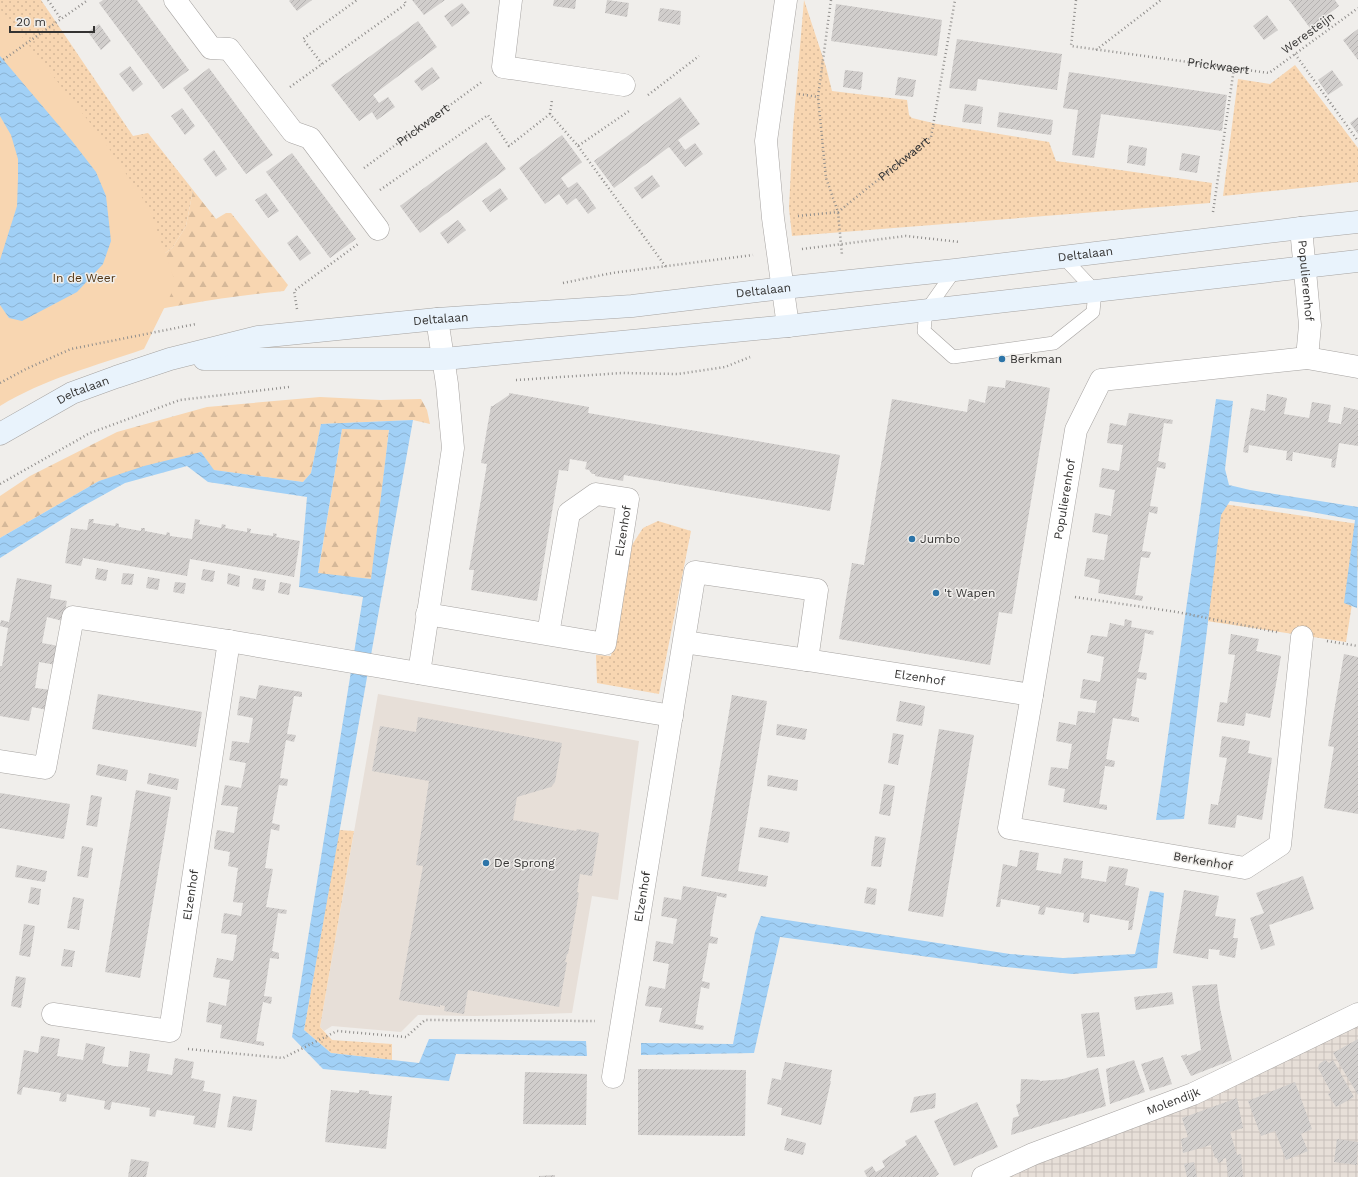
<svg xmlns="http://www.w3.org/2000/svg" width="1358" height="1177" viewBox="0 0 1358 1177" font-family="'Work Sans',sans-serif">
<defs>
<pattern id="industrial-grid" width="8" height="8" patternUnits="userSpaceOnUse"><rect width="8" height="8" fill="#e7dfd8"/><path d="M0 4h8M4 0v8" fill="none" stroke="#c7c0ba"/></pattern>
<pattern id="grass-dots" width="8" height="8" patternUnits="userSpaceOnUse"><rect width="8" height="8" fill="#f8d6b1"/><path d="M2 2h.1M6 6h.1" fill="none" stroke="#d5b899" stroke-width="1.8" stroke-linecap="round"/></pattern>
<pattern id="forest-firs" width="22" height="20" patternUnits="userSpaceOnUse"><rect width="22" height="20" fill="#f8d6b1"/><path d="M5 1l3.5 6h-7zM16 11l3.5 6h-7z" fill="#d5b899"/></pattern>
<pattern id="water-waves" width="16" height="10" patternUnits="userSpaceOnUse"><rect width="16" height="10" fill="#a1d0f6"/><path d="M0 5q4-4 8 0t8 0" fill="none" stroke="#8bb3d3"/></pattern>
<pattern id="building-hatch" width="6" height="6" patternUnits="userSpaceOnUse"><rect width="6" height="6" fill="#d1cecc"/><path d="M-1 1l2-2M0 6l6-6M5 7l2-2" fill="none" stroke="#b4b1b0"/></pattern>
</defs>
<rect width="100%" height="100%" fill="#f0eeeb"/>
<path fill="#e7dfd8" d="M378 694 639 741 618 900 592 896 572 1013 475 1016 418 1015 401 1032 332 1026 324 1031 320 1027Z"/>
<path fill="url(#industrial-grid)" d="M1358 1013V1177H998Z"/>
<path fill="url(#grass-dots)" d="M0 0H41L133 136 148 133 193 190 186 226 173 247 150 265 0 56Z
M804 0 826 67 832 91 907 100 909 115 912 118 937 124 1049 142 1056 161 1212 183 1210 203 792 236 789 208 793 128Z
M1295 65 1358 148V182L1223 196 1238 79 1270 84Z
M1217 503 1358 524V566L1346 642 1200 620Z
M658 521 691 531 659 694 597 683 596 655 611 656 630 548 643 528Z
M339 830 354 831 320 1027 332 1040 392 1044V1060L331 1053 304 1030Z"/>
<path fill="url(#forest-firs)" d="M193 190 216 219 226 213H231L288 285 284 291C228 296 173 306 117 317L150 265 173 247 186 226Z
M320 397 381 400 421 399 427 410 430 424 413 420 321 424 311 473 303 482 213 470 201 452 99 481 0 538V496L30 476 117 432 207 407Z
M342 429H389L372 579 318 574Z"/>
<path fill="#f8d6b1" d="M0 9 102 138 149 208 176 284 144 349C95 366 44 379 0 406Z"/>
<path fill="url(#water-waves)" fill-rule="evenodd" d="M0 56 72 141 96 172 106 196 111 241 103 264 77 292 22 321 9 318 0 305V260L17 206 18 178V159L11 135 0 116Z
M1216 399 1233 401 1225 469 1229 485 1250 490 1358 507 1357 608 1344 603 1355 520 1306 511 1230 501 1221 515 1184 819 1156 820Z
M413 420 304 1030 331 1053 419 1063 429 1039 586 1041 587 1056 456 1054 449 1081 323 1069 292 1037 363 597 299 587 307 497 208 482 187 466 125 483 85 505 0 558V538L99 481 144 466 201 452 214 470 303 482 311 473 321 424ZM342 429 389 430 371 579 318 573Z
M1150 891 1164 893 1157 968 1072 974 996 966 780 937 754 1053 641 1055V1043L733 1044 755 932 761 916 1010 954 1063 958 1135 954Z"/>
<path fill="url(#building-hatch)" d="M103 0H137L189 70 163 89 99 3Z
M290 0H312L297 11 289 1Z
M412 0H445L424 15Z
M554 0H576L575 9 553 6Z
M607 0 629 3 627 17 605 13Z
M1289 0H1335L1339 6 1310 28Z
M462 3 470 13 452 27 444 16Z
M836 4 942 20 937 56 831 41Z
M660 8 681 11 680 25 658 21Z
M1267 15 1278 30 1264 40 1253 26Z
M418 21 437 47 373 95 379 103 388 97 395 107 377 120 372 112 359 121 331 85Z
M99 24 111 41 101 50 88 32Z
M1358 29V60L1343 40Z
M957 39 1062 54 1057 90 978 79 976 91 949 88Z
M130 66 143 84 133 92 119 74Z
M432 67 440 78 422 91 414 81Z
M209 68 273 155 246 174 183 88Z
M845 70 863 72 861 90 843 87Z
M1332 70 1343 85 1328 95 1318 80Z
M1069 72 1227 95 1222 131 1101 114 1094 158 1072 155 1078 110 1063 108Z
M898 77 916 80 913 97 895 95Z
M680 97 700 124 678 140 685 150 695 143 703 154 685 167 669 147 614 188 594 161Z
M965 104 983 107 981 124 962 122Z
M182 108 195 126 185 135 171 116Z
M999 112 1053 120 1051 135 997 127Z
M1358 117V134L1350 123Z
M562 135 582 162 561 178 568 188 577 182 585 192 596 208 588 214 576 198 567 205 559 194 545 204 519 168Z
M486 142 506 169 420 233 400 206Z
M1129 145 1147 148 1145 166 1127 163Z
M214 150 227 169 216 177 203 159Z
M292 153 356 239 330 258 266 172Z
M1182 153 1200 156 1197 173 1179 170Z
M652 175 660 186 642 199 634 188Z
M500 188 508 199 490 212 482 201Z
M266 193 279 211 268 218 255 200Z
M458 220 466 230 448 244 440 233Z
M297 235 311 253 300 261 287 243Z
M1006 380 1050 388 1012 614 999 612 990 665 839 639 852 563 864 565 892 399 967 412 969 399 985 403 988 386 1005 388Z
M509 393 589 407 588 413 840 455 830 511 624 475 623 481 595 476V474H592L589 470 585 469 587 462 570 459 568 471 559 470 537 601 471 590 474 570H469L487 464 481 463 491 406H493L509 395Z
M1267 394 1287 398 1284 414 1309 418 1312 402 1331 405 1328 422 1341 424 1344 407 1358 410V446L1339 443 1335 468 1331 467 1332 459 1293 452 1292 461 1286 460 1287 451 1249 445 1248 453 1243 452 1251 408 1265 411Z
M1129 413 1173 420 1172 424 1164 423 1158 461 1166 463 1165 469 1157 467 1150 506 1158 507 1157 514 1149 512 1142 551 1151 552 1149 558 1141 557 1135 595 1143 596 1142 601 1098 593 1100 580 1084 576 1087 558 1104 560 1108 535 1092 532 1095 513 1111 516 1115 490 1099 487 1102 468 1119 471 1123 445 1107 443 1110 423 1126 426Z
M89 519H94L93 523 115 526 116 523 119 524V527L141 531V528H145V531L166 535 167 532 170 533V536L192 539 195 519 200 520 199 524 221 528 222 524 226 525 225 528 247 532V528L251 529 250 533 273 536V533L277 534 276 537 300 541 294 577 190 559 187 576 83 558 81 566 65 563 71 528 87 530Z
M97 568 108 570 106 581 95 579Z
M203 569 215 571 213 582 201 580Z
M123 573 134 574 132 585 121 584Z
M228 573 240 576 239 587 227 584Z
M148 577 160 579 158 590 146 588Z
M17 578 52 585 50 598 67 601 63 621 47 617 42 643 59 646 56 665 39 662 35 688 52 690 48 710 32 707 29 721 0 716V666H2L8 628 0 626V625L1 620 9 622Z
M254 578 266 580 264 591 252 589Z
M175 582 186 583 184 594 173 592Z
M280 582 291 584 289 595 278 593Z
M1125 619 1132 621 1131 627 1154 631 1153 635 1145 633 1142 653 1138 672 1147 673 1146 680 1137 678 1131 716 1139 718V722L1113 718 1106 759 1115 761 1114 767 1105 766 1099 804 1107 805V810L1063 802 1065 789 1048 785 1051 767 1068 769 1072 744 1056 741 1059 722 1076 725 1078 711 1095 713 1097 701 1080 698 1083 679 1100 682 1104 657 1087 653 1091 635 1107 637 1110 623 1124 626Z
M1231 634 1259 639 1256 651 1281 656 1270 718 1246 713 1244 726 1217 722 1220 702 1227 703 1235 655 1228 654Z
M1344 654 1358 657V814L1324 808 1334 747 1328 746Z
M259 685 302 692V697L294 696 287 734 296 735 294 742 286 740 280 778 288 779 287 786 279 785 272 823 280 825 279 831 271 829 265 868 273 869 266 907 287 910 286 914 278 913 272 951 279 953V959L270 958 264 996 272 997 271 1004 263 1002 256 1041 264 1042V1046L220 1038 222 1025 206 1022 209 1002 226 1006 230 980 213 977 217 958 233 961 235 949 237 935 221 933 224 913 241 916 243 903 233 902 238 868 228 866 230 852 214 849 215 839 217 830 234 833 238 807 221 805 225 785 241 788 246 763 229 760 231 750 232 741 249 743 253 718 237 715 240 696 256 699Z
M98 694 202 712 196 747 92 729Z
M732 695 767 701 738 871 768 876 766 887 701 876Z
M900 701 925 706 922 726 896 721Z
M418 717 562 743 555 782 551 787 517 797 513 820 576 831 577 829 599 833 592 876 580 874 577 892 579 893 568 954H567L565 962H567L559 1007 468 990 464 1014 444 1011 445 1006 440 1005V1007L399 1000 423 866 416 865 429 781 372 771 380 726 416 732Z
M777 724 807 729 805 740 776 735Z
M939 729 974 735 943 917 908 911Z
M893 733 904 735 898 765 888 763Z
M1222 736 1250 741 1248 753 1272 758 1262 820 1237 815 1235 828 1208 824 1211 804 1218 805 1227 758 1219 757Z
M98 764 128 770 126 781 96 775Z
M149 773 179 779 177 790 147 784Z
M768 775 798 780 797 791 767 786Z
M884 784 895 786 890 816 879 814Z
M136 790 171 797 140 978 105 972Z
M0 793 70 804 64 839 0 828Z
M91 795 102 797 97 827 86 825Z
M760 827 790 832 788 843 758 837Z
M875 836 886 838 881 867 871 866Z
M82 846 93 848 88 878 77 876Z
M1020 850 1039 853 1036 870 1061 874 1064 858 1083 861 1081 878 1106 882 1109 866 1128 869 1125 885 1139 888 1132 930H1128L1129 921 1090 914 1089 923 1083 922 1084 913 1046 907 1044 915 1038 914 1040 906 1001 899 1000 907H996L1003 864 1017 867Z
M17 865 47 871 45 882 15 877Z
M1303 876 1314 909 1269 925 1275 945 1261 950 1250 918 1264 913 1256 893Z
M683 886 727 894 726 898 717 896 713 915 710 936 718 938 717 944 709 943 702 981 710 983 709 989 701 987 695 1024 704 1026 703 1030 659 1022 662 1008 645 1006 649 986 665 989 669 964 653 961 656 941 673 944 677 919 661 916 664 897 681 900Z
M31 887 41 889 39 905 28 903Z
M867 887 877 889 875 905 864 903Z
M1184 890 1219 896 1215 916 1236 919 1233 938H1238L1235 958 1219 955 1220 950 1209 949 1208 959 1173 953Z
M73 897 84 899 79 930 67 928Z
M24 924 35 926 30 957 19 955Z
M64 949 75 951 72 967 61 966Z
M16 976 26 978 21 1008 11 1006Z
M1217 984 1220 1008 1232 1060 1191 1076 1181 1056 1187 1054V1056L1201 1050 1192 986Z
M1172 992 1174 1004 1136 1010 1134 997Z
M1099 1012 1105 1056 1087 1058 1081 1014Z
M41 1036 60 1039 57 1056 83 1060 86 1043 105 1047 102 1063 114 1066 128 1067 130 1051 150 1054 147 1071 160 1073 172 1075 175 1058 194 1062 191 1078 205 1081 203 1091 221 1094 215 1128 193 1124 195 1116 157 1110 155 1117 149 1116 150 1108 112 1102 110 1110 104 1109 105 1101 67 1094 66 1102 59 1101 61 1093 23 1087 21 1095 17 1094 24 1050 38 1053Z
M1358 1039V1095L1333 1053Z
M1163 1057 1172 1084 1150 1091 1141 1064Z
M1134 1060 1145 1092 1110 1104 1106 1069Z
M1325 1060 1329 1063 1333 1060 1354 1097 1336 1107 1328 1094 1331 1092 1318 1068 1319 1064Z
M785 1062 832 1070 830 1081H831L821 1125 781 1115 782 1108 767 1104 772 1078 781 1080Z
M1098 1068 1106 1106 1011 1135 1013 1118 1019 1116 1016 1105 1020 1103 1021 1079 1040 1080V1081L1063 1079Z
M638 1069 746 1070 745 1136 638 1135Z
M525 1072 587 1074 586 1125 523 1124Z
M1295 1082 1312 1129 1301 1134 1308 1151 1286 1160 1275 1131 1261 1136 1248 1101Z
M331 1090 359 1093V1090L369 1091V1094L392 1096 386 1149 325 1142Z
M936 1093 935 1108 910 1113 914 1097Z
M233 1096 257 1100 252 1131 227 1127Z
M1237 1098 1243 1128 1230 1132 1237 1155 1241 1154 1243 1177H1228L1226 1158 1223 1159V1161L1218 1163 1217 1158H1215L1211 1145 1183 1153 1181 1139 1188 1137 1182 1118Z
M977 1102 998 1147 954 1166 934 1121Z
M916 1135 939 1174 935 1177H867L864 1171 872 1166 876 1172 885 1167 882 1161 907 1145 905 1141Z
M787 1138 806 1143 803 1155 784 1150Z
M1337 1139 1358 1142 1357 1165 1334 1162Z
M131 1159 149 1162 146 1177H128Z
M1194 1162 1197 1177H1187L1184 1164Z
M555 1175V1177H539V1176Z"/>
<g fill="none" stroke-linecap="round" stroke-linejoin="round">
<g stroke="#a6a3a1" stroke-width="14">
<path id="lane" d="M955 270 926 311 924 331 953 357 1054 343 1093 312 1095 291 1063 257"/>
</g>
<g stroke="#a6a3a1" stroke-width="23">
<g id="street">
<path d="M175 0 211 48 229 49 293 132 310 138 378 229"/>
<path d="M511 0 503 67 624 85"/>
<path d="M786 0 766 141 773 218 788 326"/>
<path id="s4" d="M1301 228 1310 325 1307 358"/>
<path id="s5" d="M427 614 605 644 628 499 596 494 569 513 548 634"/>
<path id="s6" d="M1302 637 1280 845 1245 868 1009 828 1032 695 1076 430 1101 380 1307 358 1358 367"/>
<path id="s7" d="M807 660 1032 695"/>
<path d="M419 673 453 448 447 384 437 319"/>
<path d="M0 761 45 768 73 617 229 641 672 716"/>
<path id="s8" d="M53 1014 170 1031 229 641"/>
<path id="s9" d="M613 1077C640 909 668 740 695 572L817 590 807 660 684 642"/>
<path id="s10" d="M983 1177 1033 1154 1193 1094 1358 1014"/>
</g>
</g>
<g stroke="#a6a3a1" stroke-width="23">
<g id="secondary">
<path d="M204 359H444L788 326 1358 261"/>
<path id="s11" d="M0 434 72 393 116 377 170 359 258 337 437 319 632 306 783 288 955 270 1301 228 1358 222"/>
</g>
</g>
<g stroke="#908e8c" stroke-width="2.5" stroke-dasharray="1 3" stroke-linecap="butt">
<path d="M48 0 61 19"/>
<path d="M831 0 818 97 826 178 838 212 842 255"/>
<path id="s1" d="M1076 0 1071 46 1269 73 1358 8"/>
<path d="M1096 50 1161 0"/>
<path d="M1295 54 1358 141"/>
<path d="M0 62 88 0"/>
<path d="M322 64 303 39 357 0"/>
<path d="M290 87 406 4 404 0"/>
<path d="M799 94 818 97"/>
<path d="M648 95 699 56"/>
<path d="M550 114 552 100"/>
<path d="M578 146 666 267"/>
<path id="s2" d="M364 168 483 81"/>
<path d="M380 190 488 115 509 146 550 114 578 146 629 111"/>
<path d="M1213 212 1234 68"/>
<path id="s3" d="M798 216 838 212 931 137 955 0"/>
<path d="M802 249 906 236 960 242"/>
<path d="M563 283 612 273 753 255"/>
<path d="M297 309 294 291 358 244"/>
<path d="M516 380 622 373 678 374 725 367 750 357"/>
<path d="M0 383 26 369 71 349 196 324"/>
<path d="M0 484 90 433 180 400 289 387"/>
<path d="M1075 597 1177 612 1277 632"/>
<path d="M1327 641 1358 646"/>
<path d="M188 1049 283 1058 337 1031 406 1037 425 1020 595 1021"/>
</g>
<use href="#lane" stroke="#fff" stroke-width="13"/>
<use href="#street" stroke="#fff" stroke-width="22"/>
<use href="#secondary" stroke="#e9f3fc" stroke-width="22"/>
</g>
<g fill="#2c74a8" stroke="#f0eeeb" stroke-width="1.5">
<circle cx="1002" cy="359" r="4"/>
<circle cx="912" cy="539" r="4"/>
<circle cx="936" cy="593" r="4"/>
<circle cx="486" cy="863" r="4"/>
</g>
<g text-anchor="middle" stroke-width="3" stroke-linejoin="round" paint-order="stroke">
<g font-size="12" fill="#343332" stroke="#f0eeeb">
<text transform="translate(1308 33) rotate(-36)" y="4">Weresteijn</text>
<text dy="4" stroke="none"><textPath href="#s1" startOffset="195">Prickwaert</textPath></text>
<text dy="4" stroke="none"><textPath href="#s2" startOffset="73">Prickwaert</textPath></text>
<text dy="4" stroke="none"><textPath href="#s3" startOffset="125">Prickwaert</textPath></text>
<text dy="4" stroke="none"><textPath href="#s11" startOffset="1109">Deltalaan</textPath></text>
<text dy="4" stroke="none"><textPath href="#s4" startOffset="53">Populierenhof</textPath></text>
<text dy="4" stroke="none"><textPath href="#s11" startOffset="785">Deltalaan</textPath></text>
<text dy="4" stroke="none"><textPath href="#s11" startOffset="461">Deltalaan</textPath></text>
<text dy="4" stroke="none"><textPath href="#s11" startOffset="94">Deltalaan</textPath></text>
<text dy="4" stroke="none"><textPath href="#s6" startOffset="824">Populierenhof</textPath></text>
<text dy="4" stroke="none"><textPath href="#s5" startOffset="295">Elzenhof</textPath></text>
<text dy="4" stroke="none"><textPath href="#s7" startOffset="114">Elzenhof</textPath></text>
<text transform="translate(1203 861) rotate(10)" y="4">Berkenhof</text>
<text dy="4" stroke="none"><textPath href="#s8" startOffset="256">Elzenhof</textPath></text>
<text dy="4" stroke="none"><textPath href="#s9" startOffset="183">Elzenhof</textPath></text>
<text dy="4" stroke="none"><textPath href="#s10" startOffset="205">Molendijk</textPath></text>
</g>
<g font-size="12" fill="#503412" stroke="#f0eeeb">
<text x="84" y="282">In de Weer</text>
</g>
<g font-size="12" fill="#343332" stroke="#f0eeeb" text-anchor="start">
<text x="1010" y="363">Berkman</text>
<text x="920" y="543">Jumbo</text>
<text x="944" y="597">'t Wapen</text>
<text x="494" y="867">De Sprong</text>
</g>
</g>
<path d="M10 26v6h84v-6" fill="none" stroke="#343332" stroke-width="2"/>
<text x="16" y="26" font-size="12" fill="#343332" stroke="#f0eeeb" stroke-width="3" paint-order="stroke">20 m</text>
</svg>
